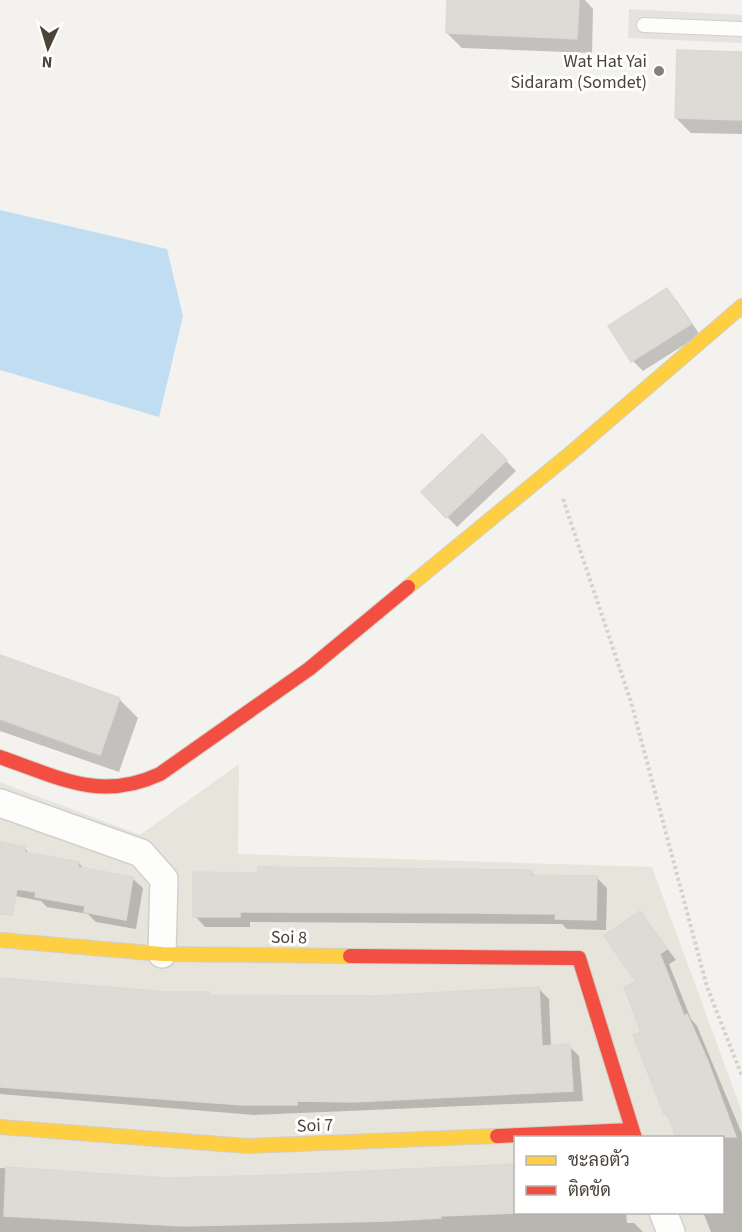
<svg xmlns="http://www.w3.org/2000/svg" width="742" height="1232" viewBox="0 0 742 1232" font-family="'Source Sans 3',Sarabun,sans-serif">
<rect width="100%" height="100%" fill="#f4f2ee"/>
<path fill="#e7e4dc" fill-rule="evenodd" d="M239 764 238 854 652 867 742 1112V1232H0V782L140 835ZM516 1138H722V1212H516Z"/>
<path fill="#e6e3df" d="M629 9 742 15V43L628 38Z"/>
<path fill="#c0ddf1" d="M0 210 167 249 183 316 159 417 0 370Z"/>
<path fill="#0003" d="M449 0H585L593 9 592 53 462 48 447 33Z
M742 53V134L691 133 676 118Z
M667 290 677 301 700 335 643 371 633 361 610 327Z
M482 436 516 471 457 527 423 492Z
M0 657 119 699 138 718 119 772 0 731Z
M0 843 24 848 31 855 79 863 85 870 132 878 143 888 136 929 96 922 88 914 47 907 41 901 0 893Z
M531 872 536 877 597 878 607 888 606 930 567 929 562 924 250 922V927H205L195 916Z
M640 913 676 960 669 964 691 1019 697 1026 742 1134V1232H711L703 1212H722V1138H678L671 1119 665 1113 643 1033 638 983Z
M0 980 166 993 209 994 212 997 375 998 539 989 549 999 551 1047 569 1046 579 1056 583 1101 254 1115 0 1094Z
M0 1168 166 1179 516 1212H626L627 1223H634L643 1232H0Z"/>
<path fill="#dedbd6" stroke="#dcd9d4" stroke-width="1.5" d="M447 0H579L577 39 446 33Z
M677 50 742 52V120L675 118Z
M667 288 691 324 631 362 608 326Z
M482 434 507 460 446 518 421 492Z
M0 655 120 698 100 755 0 719Z
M0 842 25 847 24 852 79 862 78 867 133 877 126 920 84 912 85 906 35 897 36 892 17 889 12 915 0 914Z
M258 867 531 870V875L597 876 596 920 555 919 556 914 475 913 240 912V917H193V872L258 873Z
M640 911 667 949 660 954 684 1016 687 1014 707 1059 736 1137H676L667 1113 664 1114 633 1035 641 1032 624 987 636 982 604 936Z
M0 978 166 992H210V995L375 996 539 987 542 1046 570 1044 573 1091 353 1102 297 1101V1105H243L0 1087Z
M516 1164V1213L440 1216 441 1218 388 1221 183 1226 4 1216 6 1167 166 1178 283 1175Z"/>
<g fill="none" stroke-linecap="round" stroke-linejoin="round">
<g stroke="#d2d0cb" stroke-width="16">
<path id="lane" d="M644 25 742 29"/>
</g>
<g stroke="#d2d0cb" stroke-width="30">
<path id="street" d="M0 803 141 853 164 879 162 954
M663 1212 671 1232"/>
</g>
<g stroke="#d3cfc5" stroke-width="16">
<path id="slow" d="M408 587 571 453 742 306
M0 940 162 954 350 956
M0 1127 247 1146 497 1136"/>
</g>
<g stroke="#d3cfc5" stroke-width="16">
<path id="jam" d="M0 757C58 777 100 802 160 774L309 669 408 587
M350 956 579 958 635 1138
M497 1136 632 1130"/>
</g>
<path stroke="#d3d2cc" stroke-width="4" stroke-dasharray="3 3" stroke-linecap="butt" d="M563 499 631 702 707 987 742 1076"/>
<use href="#lane" stroke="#fdfdfc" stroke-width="14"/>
<use href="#street" stroke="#fdfdfc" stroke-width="27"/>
<use href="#slow" stroke="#ffcf43" stroke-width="14"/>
<use href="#jam" stroke="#f24e42" stroke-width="14"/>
</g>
<circle fill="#868178" stroke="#fff" stroke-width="2" cx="659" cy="71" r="6"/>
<g text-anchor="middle" stroke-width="6" stroke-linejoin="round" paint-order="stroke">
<g font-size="18" fill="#4b4439" stroke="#fff" text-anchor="end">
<text x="647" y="67">Wat Hat Yai<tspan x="647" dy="21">Sidaram (Somdet)</tspan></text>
</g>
<g font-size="18" fill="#4b4439" stroke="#fff">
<text transform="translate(289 937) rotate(1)" y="6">Soi 8</text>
<text transform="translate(315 1125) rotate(-2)" y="6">Soi 7</text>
</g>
</g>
<rect x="514" y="1136" width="210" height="78" fill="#ffffff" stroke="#b7b4b0" stroke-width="1.5"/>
<rect x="526" y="1156" width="30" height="9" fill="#ffcf43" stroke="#b7b4b0" stroke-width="1.5"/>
<text x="568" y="1166" font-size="18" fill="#4b4439">ชะลอตัว</text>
<rect x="526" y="1186" width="30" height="9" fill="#f24e42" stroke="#b7b4b0" stroke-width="1.5"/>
<text x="568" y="1196" font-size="18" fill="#4b4439">ติดขัด</text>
<g transform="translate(48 48) rotate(184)" stroke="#ffffff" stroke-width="4.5" paint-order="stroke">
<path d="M0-4.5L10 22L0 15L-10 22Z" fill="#4b4439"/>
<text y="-9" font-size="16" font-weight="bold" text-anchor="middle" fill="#4b4439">N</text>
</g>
</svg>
